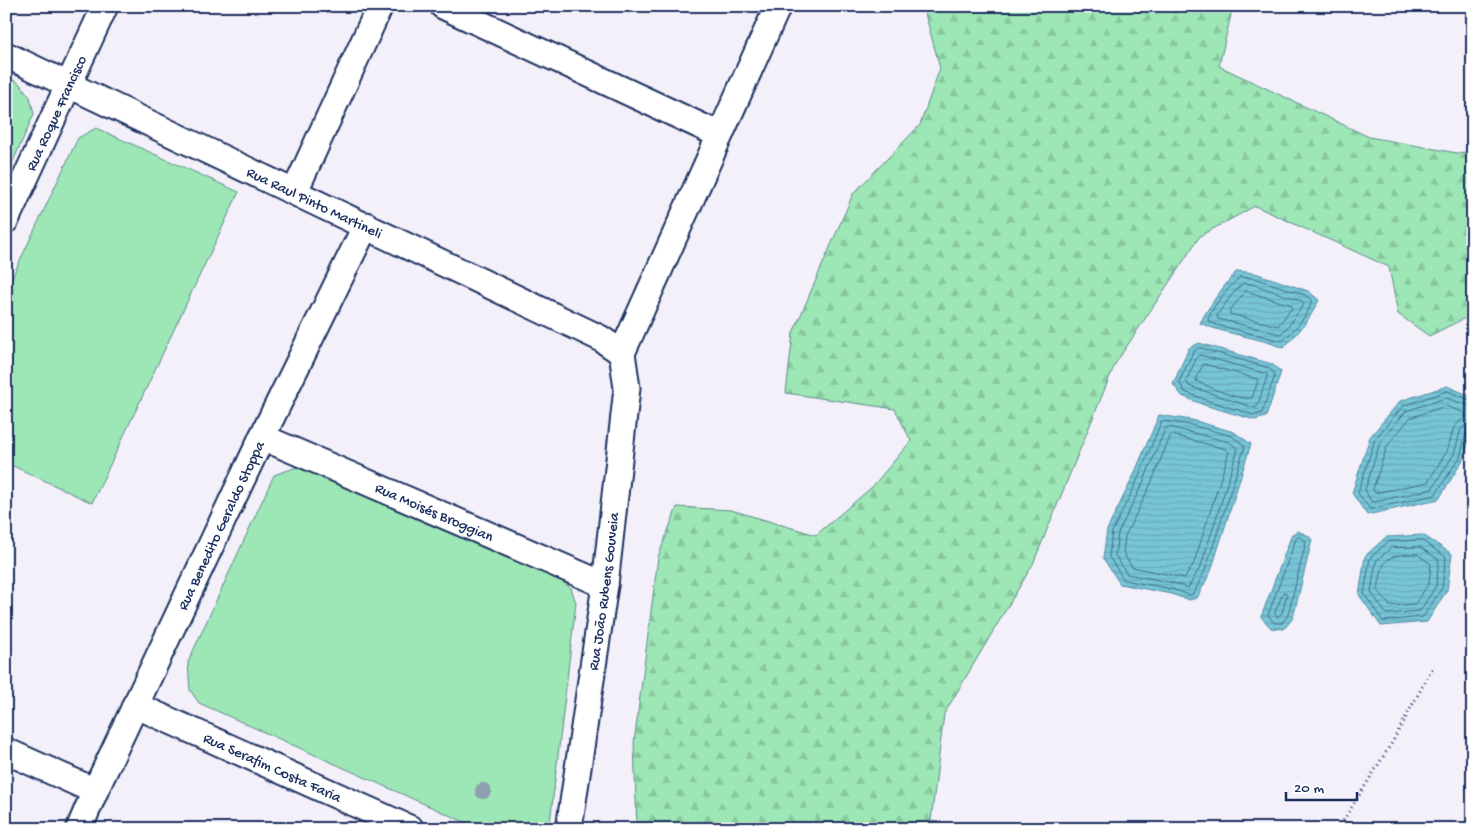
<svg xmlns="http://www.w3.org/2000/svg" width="1479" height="835" viewBox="0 0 1479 835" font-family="'Gochi Hand',sans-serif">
<defs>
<pattern id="forest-firs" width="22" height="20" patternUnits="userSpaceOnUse" patternTransform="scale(1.25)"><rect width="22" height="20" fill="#9de6b5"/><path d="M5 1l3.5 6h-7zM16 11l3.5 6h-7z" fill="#87c69e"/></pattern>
<pattern id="water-rules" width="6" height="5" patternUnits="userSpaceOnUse" patternTransform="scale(1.25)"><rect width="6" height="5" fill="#77c6d5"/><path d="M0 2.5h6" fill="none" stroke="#66aab9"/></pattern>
</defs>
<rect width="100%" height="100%" fill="#f3f0fa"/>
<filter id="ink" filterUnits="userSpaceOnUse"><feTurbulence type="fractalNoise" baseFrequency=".02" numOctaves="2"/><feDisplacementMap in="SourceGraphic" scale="10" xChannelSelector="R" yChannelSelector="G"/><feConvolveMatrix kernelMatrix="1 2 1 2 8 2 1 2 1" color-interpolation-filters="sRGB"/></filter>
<g filter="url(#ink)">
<path fill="#9de6b5" stroke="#5c8a8a" d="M6 76 19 83 30 97 34 114 6 177Z
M96 128 239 192 92 503 11 465 6 445V290L78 138Z
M297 467 553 574 571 588 576 603 550 823 543 829H480L199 703 190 690 188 662 274 475Z"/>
<path fill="url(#forest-firs)" stroke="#5c8a8a" d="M923 6H1233L1219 66 1369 137 1457 153 1473 151V314L1429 336 1398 314 1389 267 1255 206 1200 236 1115 364 1033 564 944 714 930 829H637L634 743 658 557 677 507 731 510 816 535 872 487 911 441 895 409 786 393 793 333 853 194 920 125 940 68Z"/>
<path fill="url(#water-rules)" stroke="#528aa5" d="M1237 271 1255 273 1308 291 1319 300C1310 319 1298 334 1283 348 1256 336 1226 335 1200 323 1210 304 1223 287 1237 271Z
M1199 343 1272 364 1281 372 1266 417 1255 420 1204 405 1182 396 1173 384 1189 348Z
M1447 386 1473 397V427L1464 458 1439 499 1367 515 1352 493 1370 437 1400 401Z
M1159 415 1192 420 1234 432 1251 444 1211 571 1197 598 1189 600 1171 594 1120 584 1103 558 1107 530 1132 479Z
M1298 531 1309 536 1312 540 1293 618 1284 629 1271 628 1261 617 1292 534Z
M1423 535 1452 554 1447 590 1427 622 1381 626 1359 595 1365 556 1386 537Z"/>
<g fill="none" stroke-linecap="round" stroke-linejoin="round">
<path stroke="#406b8e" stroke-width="1" d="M1240 277 1254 278 1305 295 1312 300C1309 315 1293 332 1282 341L1217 325 1208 321C1210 308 1230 286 1240 277Z
M1243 283 1252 284 1302 301 1304 304 1287 328 1280 334 1218 319 1217 315 1231 296Z
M1246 291 1291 305 1292 308 1278 326 1230 314V311Z
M1200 348 1269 368 1275 375 1262 413 1254 415 1206 400 1185 392 1179 382 1193 352Z
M1200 355 1267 374V377L1257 407 1255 408 1189 386 1186 381 1197 357Z
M1204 364 1257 379 1258 381 1252 398C1240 401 1209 387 1196 381V378Z
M1473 401 1447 391 1403 406 1375 439 1358 493 1370 509 1435 495 1460 457 1466 434 1473 430
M1446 406 1464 413 1466 416 1454 427 1447 451 1428 482 1375 493 1373 489 1387 446 1410 418Z
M1473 407 1446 398 1406 411 1380 442 1365 490 1371 501 1374 502 1432 489 1454 454 1461 429 1466 425 1473 424
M1162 421 1191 425 1232 436 1245 446 1206 568 1194 593 1190 595 1172 589 1124 580 1109 557 1112 532 1137 481Z
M1169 427 1229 442 1238 449 1201 566 1188 588 1174 583 1127 574 1115 555 1118 533 1143 483 1165 429Z
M1172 435 1226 449 1229 452 1194 563 1185 578 1132 567 1123 553 1125 536 1150 486 1170 437Z
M1299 537 1305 540 1306 542 1288 615 1282 623H1274L1268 615 1296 539Z
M1421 540 1446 557 1442 588 1423 617 1383 621 1364 594 1370 558 1388 542Z
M1420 547 1439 560 1436 586 1420 611 1386 614 1371 592 1376 561 1391 548Z
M1417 554 1431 564 1429 583 1415 604 1390 606 1378 590C1383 558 1384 555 1417 554Z
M1284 592 1287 594 1282 613 1277 617 1275 613Z"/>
<g stroke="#1b2f5e" stroke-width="29">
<g id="street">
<path d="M443 6 720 135"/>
<path id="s1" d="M6 55 600 338 622 353"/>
<path d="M295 191 380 6"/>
<path id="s2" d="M6 220 105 6"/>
<path d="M622 353 778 6"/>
<path id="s3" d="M262 437 605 585"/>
<path id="s4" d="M135 705 411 829"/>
<path d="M6 751 95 791"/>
<path id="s5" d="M79 829 95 791 262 437 366 225"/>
<path id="s6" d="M569 829 605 585 627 388 622 353"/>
</g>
</g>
<path stroke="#1b2f5e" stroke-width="3" stroke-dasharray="1 4" stroke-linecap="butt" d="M1338 829 1393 741 1434 665"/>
<use href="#street" stroke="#fff" stroke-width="25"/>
</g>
<circle fill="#8e9fb0" cx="483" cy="791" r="8"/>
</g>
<g text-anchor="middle" stroke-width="4.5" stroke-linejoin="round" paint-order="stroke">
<g font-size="15" fill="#1b2f5e" stroke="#fff">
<text dy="5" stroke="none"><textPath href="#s2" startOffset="118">Rua Roque Francisco</textPath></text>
<text dy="5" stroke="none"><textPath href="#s1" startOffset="342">Rua Raul Pinto Martineli</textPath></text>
<text dy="5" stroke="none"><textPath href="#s3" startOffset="188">Rua Moisés Broggian</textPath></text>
<text dy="5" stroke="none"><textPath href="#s5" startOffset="335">Rua Benedito Geraldo Stoppa</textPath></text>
<text dy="5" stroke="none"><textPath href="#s6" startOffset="240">Rua João Rubens Gouveia</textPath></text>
<text dy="5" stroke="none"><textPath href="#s4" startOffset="151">Rua Serafim Costa Faria</textPath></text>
</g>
</g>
<rect width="1479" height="835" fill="none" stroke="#fff" stroke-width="25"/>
<rect x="12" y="12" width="1454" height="810" fill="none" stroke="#1b2f5e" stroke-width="2" filter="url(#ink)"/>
<path d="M1286 792v8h71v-8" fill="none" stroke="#1b2f5e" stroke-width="2.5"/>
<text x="1294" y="792" font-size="15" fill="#1b2f5e" stroke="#ffffff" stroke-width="4" paint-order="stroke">20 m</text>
</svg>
